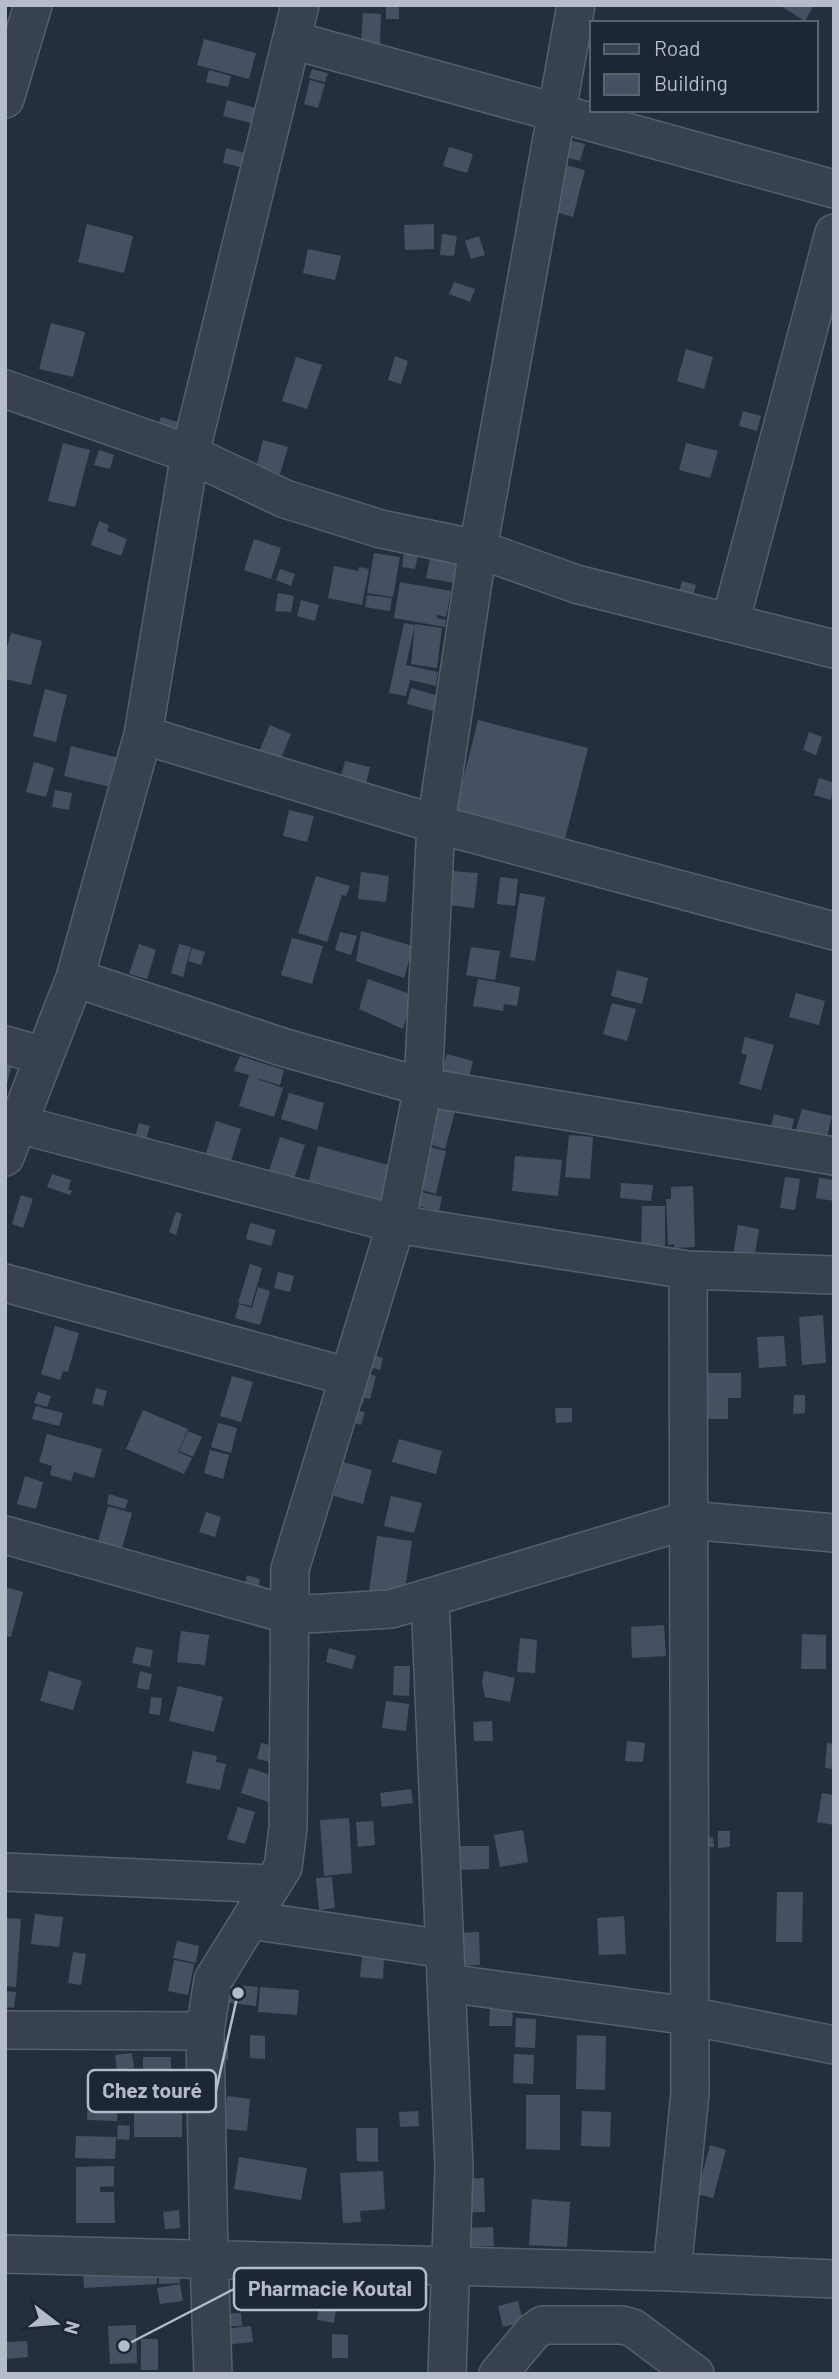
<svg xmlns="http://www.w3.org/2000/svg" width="839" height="2379" viewBox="0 0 839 2379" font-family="Barlow,sans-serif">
<rect width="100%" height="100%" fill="#242f3e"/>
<path fill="#455162" d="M386 5H399V19H386Z
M779 5H814L805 21Z
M363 13 381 14 380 44 361 43Z
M204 39 256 53 249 79 197 65Z
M312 69 328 73 325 82 309 78Z
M209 70 231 76 228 87 206 82Z
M310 80 325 84 318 108 304 104Z
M227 100 260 109 255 124 223 116Z
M565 139 585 144 580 161 562 156Z
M449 147 473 154 467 173 443 166Z
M226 148 245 153 241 167 223 163Z
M561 164 585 170 573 217 549 210Z
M87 224 133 236 124 273 78 262Z
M434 224V249L405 250 404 225Z
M442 234 457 236 454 256 440 255Z
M479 236 485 255 471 259 465 241Z
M308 249 341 256 335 280 303 273Z
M454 282 475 289 470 302 449 294Z
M51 323 85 332 73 377 39 369Z
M686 349 713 357 704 389 677 381Z
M395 356 408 361 401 384 388 380Z
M296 357 322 365 307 409 282 401Z
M743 411 761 416 757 431 739 426Z
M161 417 185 424 181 438 156 430Z
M263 440 288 447 280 474 256 467Z
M63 443 90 450 75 507 48 501Z
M686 443 718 451 710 478 679 470Z
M99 450 114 455 110 469 94 465Z
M99 521 109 525 107 531 127 539 121 556 91 545Z
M254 539 281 548 271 579 244 570Z
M374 553 400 557 393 597 367 593Z
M404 553 418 556 415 569 402 567Z
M430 559 458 564 455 583 426 578Z
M334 566 358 571 359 567 369 569 362 605 328 598Z
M280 569 295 574 291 586 276 580Z
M682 581 696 585 690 607 676 604Z
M400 582 451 591 446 617 437 615V618L446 620 445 627 394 618Z
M278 593 294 596 291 612 275 611Z
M367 595 392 598 390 611 365 607Z
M301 600 319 605 315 621 297 616Z
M404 623 415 625 406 665 438 672 436 686 410 680 406 696 389 693Z
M415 624 442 628 437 668 411 664Z
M11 633 42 641 31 685 5 679V655Z
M411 688 442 697 437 712 407 704Z
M45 689 67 695 56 742 33 736Z
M478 720 588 748 565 839 455 812Z
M270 725 291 734 279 763 258 754Z
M809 732 822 737 816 755 803 750Z
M71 746 123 759 115 788 64 776Z
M345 761 370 767 364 792 339 785Z
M34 762 54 768 46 797 26 792Z
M819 778 834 783 831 800 814 795Z
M55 790 72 793 69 810 52 807Z
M289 810 314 816 307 842 283 836Z
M452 871 478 873 474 908 448 905Z
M361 872 389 876 386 902 358 899Z
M316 876 350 886 346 896 342 895 327 942 298 933Z
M500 877 518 879 515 906 497 904Z
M520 893 545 897 535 961 510 957Z
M361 931 413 946 404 978 356 961Z
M340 932 357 936 351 955 335 950Z
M292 938 323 946 312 984 281 975Z
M139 944 156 950 147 979 129 974Z
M179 944 191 947 183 977 171 973Z
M471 947 500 951 495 980 466 975Z
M192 948 205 952 201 965 188 961Z
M617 970 648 978 642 1004 611 996Z
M368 979 413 995 403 1029 359 1009Z
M478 979 520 987 517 1006 504 1004 503 1011 473 1006Z
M796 993 825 1001 819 1025 789 1017Z
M612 1003 636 1009 627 1041 603 1034Z
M745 1037 774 1045 761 1090 739 1084 747 1055 741 1053Z
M447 1054 473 1061 469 1078 442 1071Z
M240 1056 284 1070 280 1085 252 1077 283 1088 274 1117 239 1106 249 1075 234 1071Z
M5 1063 12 1065 6 1087H5Z
M289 1093 324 1103 317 1130 281 1119Z
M435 1103 456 1108 445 1149 425 1143Z
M802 1109 832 1116 827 1137 796 1130Z
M774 1114 794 1119 791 1132 771 1127Z
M216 1121 241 1129 228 1171 203 1163Z
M139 1123 150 1126 146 1140 135 1137Z
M569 1135 593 1137 590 1179 565 1177Z
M280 1137 305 1145 291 1188 266 1180Z
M318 1146 392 1166 380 1210 306 1191Z
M426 1146 446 1151 436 1194 415 1188Z
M515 1156 562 1160 558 1196 512 1191Z
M52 1174 71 1180 68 1189 72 1191 70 1195 47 1187Z
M785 1177 800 1179 795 1210 780 1208Z
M819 1178 834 1180V1201L816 1198Z
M621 1183 653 1185 651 1201 620 1198Z
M693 1186 695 1247 674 1248V1244L668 1245 666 1199H671V1187Z
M417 1191 442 1197 439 1211 413 1205Z
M21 1195 33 1199 23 1228 12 1224Z
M642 1206H665V1250H641Z
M176 1212 182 1214 176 1235 169 1232Z
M250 1223 276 1230 271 1246 246 1239Z
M738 1225 759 1229 753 1266 732 1262Z
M250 1264 262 1268 251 1306 238 1303Z
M278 1272 294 1276 290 1292 274 1288Z
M258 1287 270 1291 260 1325 235 1318 239 1304 252 1308Z
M823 1315 826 1363 802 1365 799 1317Z
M55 1326 79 1333 68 1372 63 1371 60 1380 41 1374Z
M784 1336 786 1366 759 1368 757 1337Z
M370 1354 383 1358 380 1370 367 1366Z
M365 1373 376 1376 370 1399 364 1398 363 1404 357 1402Z
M701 1373H741V1398H728V1419H700Z
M232 1376 253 1382 241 1422 220 1416Z
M96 1388 107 1391 103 1406 92 1403Z
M38 1392 51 1396 47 1407 34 1403Z
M794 1395H805V1413L793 1414Z
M36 1406 63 1413 59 1426 32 1419Z
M555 1408H572V1422L556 1423Z
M143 1410 188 1429 178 1452 192 1458 184 1474 126 1449Z
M354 1410 365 1412 361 1425 351 1422Z
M218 1423 237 1428 231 1453 211 1447Z
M188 1431 202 1437 193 1457 179 1451Z
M47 1434 102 1449 94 1478 74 1472 71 1481 50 1475 52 1466 39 1462Z
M399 1439 442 1451 436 1474 392 1462Z
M210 1450 229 1455 223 1479 204 1473Z
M343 1462 372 1470 363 1504 334 1496Z
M25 1476 43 1482 36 1509 17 1504Z
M109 1494 128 1500 125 1509 107 1504Z
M391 1496 422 1503 414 1533 384 1526Z
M108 1506 132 1513 121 1552 97 1545Z
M206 1512 221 1517 215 1537 199 1532Z
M377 1536 412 1541 404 1596 369 1591Z
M247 1575 260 1579 257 1595 243 1592Z
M5 1587 23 1592 11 1637 5 1636Z
M664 1625 666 1656 632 1658 631 1627Z
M181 1631 209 1635 205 1665 177 1662Z
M802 1634 826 1635V1669H801Z
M520 1638 537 1640 535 1673 517 1672Z
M136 1647 153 1650 150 1667 132 1663Z
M329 1648 356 1656 352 1669 326 1662Z
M394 1666H410L409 1696 393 1695Z
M49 1671 82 1681 73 1710 40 1701Z
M140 1671 152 1674 149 1690 137 1688Z
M484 1671 515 1678 510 1702 485 1697 482 1683Z
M178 1686 223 1697 214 1732 169 1721Z
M151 1697 162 1698 160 1715 149 1714Z
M386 1701 409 1704 406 1731 382 1728Z
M492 1721 493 1741H474L473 1722Z
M627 1741 645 1743 643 1762 625 1761Z
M261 1743 278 1747 275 1763 257 1759Z
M827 1743 834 1744V1769L825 1768Z
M193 1751 217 1756 216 1762 226 1764 220 1790 186 1783Z
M249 1768 280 1778 272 1803 241 1793Z
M411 1789 413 1803 382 1807 380 1793Z
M822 1793 834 1795V1825L817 1822Z
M238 1807 255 1812 245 1844 227 1839Z
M349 1818 352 1873 324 1876 320 1820Z
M373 1821 375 1845 358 1847 356 1822Z
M523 1830 528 1862 500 1867 494 1835Z
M718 1831H730V1847L718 1848Z
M713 1837 714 1847 703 1848 702 1838Z
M457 1846H489V1869L456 1870Z
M332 1877 335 1908 319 1910 316 1878Z
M777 1892H803L802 1942H776Z
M35 1914 63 1917 59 1947 31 1944Z
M624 1916 626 1954 599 1955 597 1918Z
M5 1918 21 1919 16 1987 5 1986Z
M479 1932 480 1965 457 1966V1933Z
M177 1941 199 1946 196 1963 173 1958Z
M73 1952 86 1954 81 1985 68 1983Z
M362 1956 384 1958 383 1979 360 1977Z
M174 1960 194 1964 188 1995 168 1991Z
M224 1984 258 1987 256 2006 222 2002Z
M260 1987 299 1990 297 2015 258 2012Z
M5 1991 16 1992 14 2008 5 2007Z
M490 2007H513L512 2026H489Z
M516 2018 536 2019 535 2048 515 2047Z
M250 2035 265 2036V2059L250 2058Z
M577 2035 606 2036 605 2090 576 2089Z
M215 2046H228V2060L215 2061Z
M132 2053 134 2068 117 2070 115 2055Z
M514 2054 534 2055 533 2084 513 2083Z
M143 2057H171V2071H143Z
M89 2071 119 2072 117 2121 87 2120Z
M526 2095H560V2150L526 2149Z
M227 2096 250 2099 247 2131 224 2129Z
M418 2111 419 2126 400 2127 399 2112Z
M582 2111 611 2112 610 2147 581 2146Z
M182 2112V2137H134V2113Z
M118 2125 130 2126 129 2140 117 2139Z
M356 2128H378V2162L357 2161Z
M76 2136 116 2137 115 2159 75 2158Z
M710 2145 726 2150 713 2198 697 2194Z
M239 2157 307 2168 301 2200 234 2189Z
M114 2166V2186L100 2187V2192H114L115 2223H76V2167Z
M383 2171 385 2209 360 2211 361 2222 343 2223 340 2173Z
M484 2178 485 2212 463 2213 462 2179Z
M532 2199 570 2202 567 2247 529 2245Z
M179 2210 180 2228 165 2229 163 2212Z
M493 2227 494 2246 463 2247 462 2228Z
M179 2263 180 2283 159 2284V2264Z
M156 2264 157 2284 84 2288 83 2267Z
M180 2284 183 2301 160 2304 157 2288Z
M321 2292 338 2294 334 2323 317 2320Z
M518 2301 523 2322 503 2327 498 2306Z
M241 2313 242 2326H220L219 2314Z
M136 2325 137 2363 110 2364 108 2326Z
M251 2326 253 2342 224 2345 222 2329Z
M332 2334 348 2335V2358H332Z
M141 2339H158V2370H141Z
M27 2341 28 2357 7 2359 6 2342Z"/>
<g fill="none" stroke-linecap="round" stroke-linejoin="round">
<g stroke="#565f6c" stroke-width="40">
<path id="minor" d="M292 40 834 189
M5 99 33 5
M5 389 190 454 285 499 381 529 478 549 576 584 834 649
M730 623 834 233
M143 735 436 824 834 931
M75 978 282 1047 423 1087 834 1156
M5 1045 44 1056
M18 1124 396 1224 688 1270 834 1275
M5 1157 75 978 143 735 190 454 300 5
M5 1283 349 1377
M5 1535 290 1615 391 1609 688 1520 834 1533
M430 1599 454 2167 447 2374
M5 1872 272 1884
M250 1920 445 1949
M446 1983 690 2016 834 2045
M5 2030 205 2031
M5 2254 672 2272 834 2279
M672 2272 690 2093 688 1270
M213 2374 209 2260 205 2031 213 1980 283 1867 288 1828 290 1569 396 1224 423 1087 436 824 478 549 576 5
M498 2374 533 2332 543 2325H622L633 2328 695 2374"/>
</g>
<use href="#minor" stroke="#38414e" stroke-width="37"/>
</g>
<path fill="none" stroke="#b4bcc9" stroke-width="2.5" d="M238 1993L216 2091M124 2346L234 2289"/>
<g fill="#b4bcc9" stroke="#1d2633" stroke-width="2.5">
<circle cx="238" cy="1993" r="7"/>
<circle cx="124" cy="2346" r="7"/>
</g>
<g fill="#1d2633" stroke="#b4bcc9" stroke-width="2.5">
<rect x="88" y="2070" width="128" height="42" rx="7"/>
<rect x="234" y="2268" width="192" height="42" rx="7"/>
</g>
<g font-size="21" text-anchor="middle" font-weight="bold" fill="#b4bcc9">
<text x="152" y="2098">Chez touré</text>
<text x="330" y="2296">Pharmacie Koutal</text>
</g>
<rect width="839" height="2379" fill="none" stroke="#b4bcc9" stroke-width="14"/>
<rect x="590" y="21" width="228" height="91" fill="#1d2633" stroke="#59626f" stroke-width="2"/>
<rect x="604" y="44" width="35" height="10" fill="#38414e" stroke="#59626f" stroke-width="2"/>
<text x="654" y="56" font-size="21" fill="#b4bcc9">Road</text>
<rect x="604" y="74" width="35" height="21" fill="#455162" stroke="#59626f" stroke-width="2"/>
<text x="654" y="91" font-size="21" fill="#b4bcc9">Building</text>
<g transform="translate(56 2323) rotate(106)" stroke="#1d2633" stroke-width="5" paint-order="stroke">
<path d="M0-5L12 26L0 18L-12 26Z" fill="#b4bcc9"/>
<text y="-10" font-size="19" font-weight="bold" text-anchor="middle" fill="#b4bcc9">N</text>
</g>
</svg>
